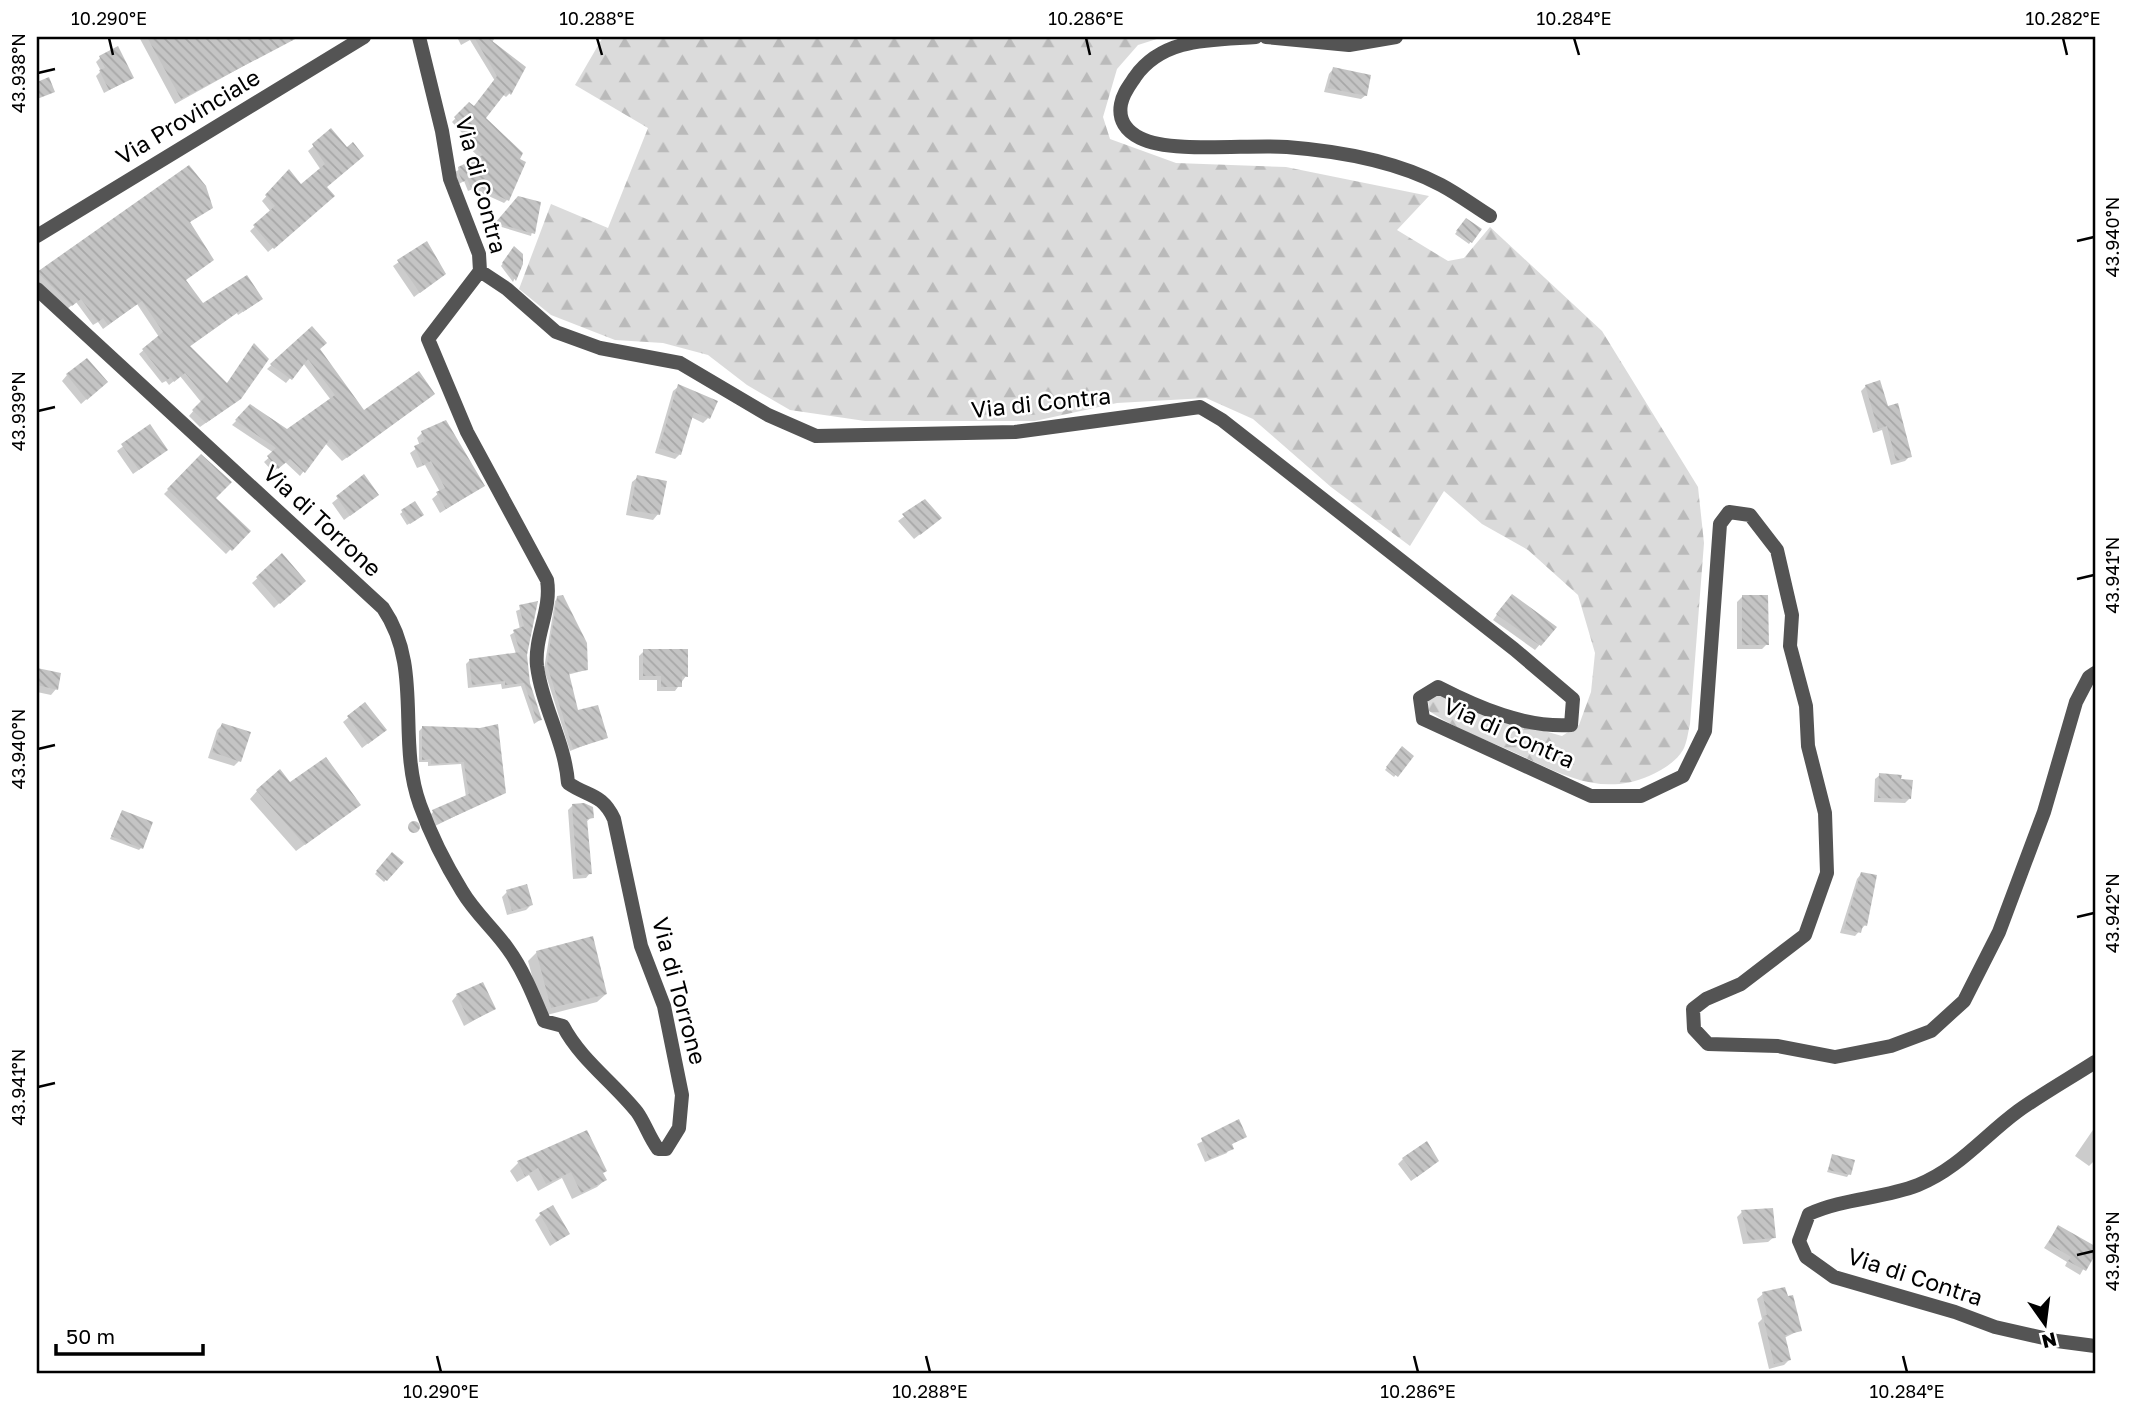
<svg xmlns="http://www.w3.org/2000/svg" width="2132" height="1411" viewBox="0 0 2132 1411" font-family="'Golos Text',sans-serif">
<defs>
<pattern id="forest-firs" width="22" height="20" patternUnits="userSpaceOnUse" patternTransform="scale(1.75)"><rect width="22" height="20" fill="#dbdbdb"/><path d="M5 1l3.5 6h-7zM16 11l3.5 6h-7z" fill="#bababa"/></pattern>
<pattern id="building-back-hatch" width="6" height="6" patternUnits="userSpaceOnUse" patternTransform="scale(1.75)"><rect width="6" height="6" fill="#c4c4c4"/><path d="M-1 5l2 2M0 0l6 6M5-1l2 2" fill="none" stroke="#a7a7a7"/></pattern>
</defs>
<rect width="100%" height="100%" fill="#fff"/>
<path fill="url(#forest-firs)" d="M603 37H1163L1138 45 1117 69 1103 117 1110 139 1176 163 1286 167 1429 196 1397 230 1448 261 1464 258 1490 227 1602 331 1698 487 1704 543 1690 724C1688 732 1687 743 1683 750 1676 762 1661 771 1649 776 1599 798 1557 772 1511 751 1483 739 1454 728 1429 711L1428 699 1440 693 1505 720 1562 736 1579 725 1591 692 1595 653 1578 595 1528 550 1482 524 1444 491 1410 546 1331 487 1253 419 1206 398 1117 403 1035 421H865L790 410 747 385 708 355 663 343 615 340 551 315 519 289 551 204 608 228 648 128 575 85Z"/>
<path fill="#0003" d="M139 37H282L285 43 175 104Z
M457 37H495L492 43 524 67 509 94 506 97 502 94 484 118 507 200 504 203 473 189 468 191 464 181 459 184 455 172 480 158 460 139 464 135 452 122 469 104 473 108 495 81 470 40 461 45Z
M101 57 132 78 104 93 96 76 101 71 96 62Z
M1333 69 1366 95 1361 99 1324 92 1329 74Z
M331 131 347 149 325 187 328 201 268 252 250 231 271 212 262 201 289 172 301 187 321 170 308 151Z
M189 168 211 208 188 223 184 281 203 305 256 303 238 315 237 313 189 347 226 385 234 403 200 427 189 416 201 402 180 376 169 385 166 381 162 383 139 354 159 337 137 304 103 329 98 322 93 325 76 302 67 309 37 280 39 274Z
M519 198 539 204 531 236 495 225Z
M1464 222 1480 230 1469 244 1455 234Z
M427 243 444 274 414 297 393 266Z
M514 248 521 264 513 282 501 266Z
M312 328 318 349 363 413 429 398 342 461 325 443 300 476 285 462 273 472 264 462 274 453 232 425 250 407 287 432 331 400 303 363 286 383 267 369Z
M67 375 100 387 81 404 62 381Z
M1866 386 1910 456 1905 461 1891 465 1882 430 1873 433 1861 391Z
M678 387 708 418 703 423 691 417 680 454 675 459 655 453 673 391Z
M150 426 160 455 133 474 117 451Z
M422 433 483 486 440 513 432 499 440 492 425 465 417 468 410 453 420 446 417 438Z
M202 456 214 498 248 531 226 554 164 494Z
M364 477 371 500 344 520 332 503Z
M638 477 658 514 653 520 626 515 632 482Z
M925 501 934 523 914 539 898 521Z
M414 503 420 517 407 525 400 514Z
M282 556 304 580 274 608 252 583Z
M1742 597 1767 644 1762 649H1737V602Z
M558 598 586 670 567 675 577 713 606 737 570 751 544 669 555 601Z
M1507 601 1554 628 1535 650 1493 620Z
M535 603 525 655 529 684 540 720 534 724 521 686 502 689 501 684 468 688 466 664 470 660 516 654 510 635 520 629 516 611Z
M644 651 686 676 675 691H657V680H639V656Z
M37 670 59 675 56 689 51 695 37 692Z
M365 704 379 735 362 748 343 722Z
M222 725 239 761 234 766 208 758 217 730Z
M422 728 504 792 435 826 430 815 433 812 466 797 461 764 428 766V762H419V731Z
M1402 749 1412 756 1394 777 1385 770Z
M1880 775 1900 781 1910 798 1905 803 1874 802 1875 779Z
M290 785 359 805 296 851 250 799 257 791Z
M573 805 592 817 586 822 590 873 586 878 573 879 568 810Z
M122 812 141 848 139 850 110 839Z
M393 854 402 862 384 882 375 874Z
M1861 874 1865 925 1855 936 1840 933 1857 879Z
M507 892 531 905 526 910 507 915 502 897Z
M537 952 606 994 597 1002 543 1016 528 961Z
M457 995 494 1009 464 1026 452 1001Z
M2095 1127V1160L2089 1166 2075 1156Z
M1221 1132 1245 1137 1230 1145 1227 1153 1205 1162 1197 1144Z
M1833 1156 1849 1174 1847 1177 1827 1172Z
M1403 1159 1432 1166 1411 1181 1398 1164Z
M518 1163 602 1174 605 1180 597 1187 572 1199 562 1178 538 1191 529 1175 517 1182 510 1171Z
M1742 1212 1774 1237 1768 1242 1743 1244 1737 1217Z
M540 1215 568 1234 550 1246 535 1220Z
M2058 1227 2095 1248 2080 1275 2065 1266 2067 1262 2044 1248Z
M1763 1294 1800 1330 1784 1338 1789 1360 1784 1365 1769 1369 1758 1323 1762 1319 1757 1299Z"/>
<path fill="url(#building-back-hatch)" d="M147 37H299L181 99Z
M474 37H487L526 67 511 95 507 91 486 118 523 153 520 159 526 162 509 201 478 186 472 189 467 179 463 182 459 174 458 167 483 155 462 134 467 130 454 117 469 102 474 106 497 76Z
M118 46 134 78 109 90 99 70 105 68 99 56Z
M1333 67 1371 75 1367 96 1328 88Z
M49 77 55 92 37 99V82Z
M331 128 347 147 353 142 364 156 327 187 335 196 274 249 253 225 275 206 265 195 289 169 301 184 325 164 312 144Z
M189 165 206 186 213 208 190 222 214 260 186 280 203 303 247 275 263 299 243 312 242 309 190 346 227 383 254 343 269 359 241 399 206 423 192 410 205 397 185 373 174 382 171 377 167 380 142 349 163 332 142 301 108 325 103 318 98 322 81 299 72 306 37 272Z
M518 196 541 202 535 234 495 223Z
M1466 218 1482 229 1472 243 1456 231Z
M427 241 446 274 420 293 397 260Z
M514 246 523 254V264L516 281 502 263Z
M312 326 327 343 320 349 364 410 419 371 435 394 347 458 330 439 305 473 290 459 278 469 267 456 276 448 235 420 250 404 287 429 335 395 308 359 292 380 270 364Z
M87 358 108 382 87 400 66 374Z
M1880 380 1888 406 1898 403 1912 457 1896 461 1887 426 1878 429 1865 385Z
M678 384 718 401 710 419 694 412 681 455 659 448Z
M446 420 485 486 446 509 436 492 445 488 431 461 423 465 414 446 425 441 421 431Z
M150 424 168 450 139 470 121 444Z
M201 454 232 482 216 498 251 531 232 551 167 489Z
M364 474 379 495 350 516 336 496Z
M637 475 667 481 660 515 630 510Z
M925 499 942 518 920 535 902 514Z
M415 501 424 515 410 524 401 510Z
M282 553 306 581 280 604 256 577Z
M1512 594 1557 627 1541 646 1496 614Z
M563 595 587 643 588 670 569 673 578 710 598 705 608 738 573 749 547 665 557 596Z
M1742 595H1768L1769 645H1742Z
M538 601 527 655 530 683 542 720 537 721 524 683 505 685V681L472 685 469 659 520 652 513 630 524 626 519 605Z
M643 649H688V677L682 676V687H661V676H643Z
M37 668 61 673 58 690 37 685Z
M365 702 387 730 368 744 347 716Z
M222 723 251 732 241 762 212 752Z
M498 724 506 793 438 824 432 810 469 794 466 778 464 762 431 764V759L422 760V726L480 728Z
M1402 746 1414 756 1398 777 1386 767Z
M326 757 361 805 305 845 256 790 280 769 290 782Z
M1879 773 1902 775 1901 779 1913 780 1911 799 1878 798Z
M584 803 593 807 594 818 587 819 592 874 577 875 572 804Z
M122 810 153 822 143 849 111 836Z
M408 827a6 6 0 1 1 12 0a6 6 0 1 1-12 0Z
M392 852 404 862 387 881 376 871Z
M1861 872 1877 875 1867 926 1863 925 1861 933 1844 929Z
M527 884 533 905 512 911 506 890Z
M593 936 607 994 551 1008 536 951Z
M483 982 496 1009 470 1022 456 994Z
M1239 1119 1247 1137 1232 1144 1234 1149 1209 1159 1201 1138Z
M587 1130 607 1171 603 1173 607 1180 581 1193 571 1172 546 1184 538 1168 525 1176 517 1161Z
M1427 1141 1439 1161 1417 1177 1402 1158Z
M1832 1154 1855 1160 1851 1175 1828 1170Z
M553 1205 570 1234 556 1242 539 1213Z
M1773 1208 1776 1238 1749 1240 1741 1210Z
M2058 1225 2095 1246V1255L2086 1271 2068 1261 2071 1257 2048 1243Z
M1785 1287 1788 1296 1793 1295 1802 1331 1785 1335 1791 1360 1774 1364 1763 1316 1767 1315 1762 1292Z"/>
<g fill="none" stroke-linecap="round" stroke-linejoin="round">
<path stroke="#545454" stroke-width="14" d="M419 37 442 131 450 179 479 254 480 271 507 289 556 332 600 348 680 363 768 415 816 436 1015 432 1200 407 1222 420 1514 649 1573 699 1571 725C1525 728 1479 708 1438 687L1420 698 1423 719 1591 796H1641L1683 776 1705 731 1720 524 1729 512 1750 515 1777 550 1792 615 1790 646 1806 706 1808 746 1825 813 1827 873 1805 935 1741 984 1706 999 1693 1009 1694 1029 1708 1044 1778 1046 1835 1057 1891 1046 1931 1031 1964 1001 1999 932 2044 812 2076 702 2089 677 2095 673
M1256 37C1213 40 1163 37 1135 77 1129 86 1123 93 1121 104 1118 120 1126 131 1140 138 1171 154 1249 144 1287 147 1338 151 1396 161 1441 185 1458 194 1474 206 1490 216
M1266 37 1349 45 1396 37
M37 289 383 608C424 668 396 739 420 805 430 833 446 865 462 891 475 913 494 929 508 949 524 971 534 997 544 1021L563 1026C581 1060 613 1082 637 1112 645 1123 649 1137 658 1149H666L679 1128 682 1095 664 1006 641 946 614 819C602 793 588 797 568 783 565 742 542 706 537 666 534 636 552 610 547 580L467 432 428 339 480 271
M2095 1062C2070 1078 2042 1094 2018 1111 1984 1136 1958 1169 1918 1185 1882 1199 1844 1198 1809 1214L1799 1241 1806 1257 1834 1277 1955 1312 1995 1327 2057 1341 2095 1346"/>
<path stroke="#545454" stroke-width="14" d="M37 236 364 37"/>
</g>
<path fill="none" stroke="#000" stroke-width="2.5" d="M109 38 113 55M597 38 602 55M1086 38 1090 55M1574 38 1579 55M2063 38 2067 55M38 73 55 69M2077 241 2094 237M38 411 55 407M2077 579 2094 575M38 749 55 745M2077 917 2094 913M38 1087 55 1083M2077 1255 2094 1251M437 1356 441 1372M926 1356 930 1372M1414 1356 1418 1372M1903 1356 1907 1372"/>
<g text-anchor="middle" stroke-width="5" stroke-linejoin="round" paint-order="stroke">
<g font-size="23" fill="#000" stroke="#fff">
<text transform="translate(188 117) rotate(-31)" y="8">Via Provinciale</text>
<text transform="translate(481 185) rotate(75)" y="8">Via di Contra</text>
<text transform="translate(1041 403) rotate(-6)" y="8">Via di Contra</text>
<text transform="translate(322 521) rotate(43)" y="8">Via di Torrone</text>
<text transform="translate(1509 733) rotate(24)" y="8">Via di Contra</text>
<text transform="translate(679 991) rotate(75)" y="8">Via di Torrone</text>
<text transform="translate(1915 1277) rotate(18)" y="8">Via di Contra</text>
</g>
</g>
<rect width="2132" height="1411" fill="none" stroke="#ffffff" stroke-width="77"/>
<g transform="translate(2045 1324) rotate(166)" stroke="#ffffff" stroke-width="5" paint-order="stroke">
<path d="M0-5L12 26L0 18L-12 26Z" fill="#000000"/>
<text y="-10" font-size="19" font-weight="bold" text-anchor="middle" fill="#000000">N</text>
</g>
<path d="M56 1344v10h147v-10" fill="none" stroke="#000000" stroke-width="3.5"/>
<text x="66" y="1344" font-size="21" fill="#000000" stroke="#ffffff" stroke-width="5" paint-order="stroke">50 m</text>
<rect x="38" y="38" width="2056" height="1334" fill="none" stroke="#000" stroke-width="2.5"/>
<g font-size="18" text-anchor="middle" fill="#000">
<text x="109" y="25">10.290°E</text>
<text x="597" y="25">10.288°E</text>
<text x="1086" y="25">10.286°E</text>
<text x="1574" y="25">10.284°E</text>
<text x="2063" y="25">10.282°E</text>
<text transform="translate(19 73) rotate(-90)" y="6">43.938°N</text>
<text transform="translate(2113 237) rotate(-90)" y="6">43.940°N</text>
<text transform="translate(19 411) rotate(-90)" y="6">43.939°N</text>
<text transform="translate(2113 575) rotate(-90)" y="6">43.941°N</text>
<text transform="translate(19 749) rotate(-90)" y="6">43.940°N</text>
<text transform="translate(2113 913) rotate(-90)" y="6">43.942°N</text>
<text transform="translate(19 1087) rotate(-90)" y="6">43.941°N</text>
<text transform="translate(2113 1251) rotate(-90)" y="6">43.943°N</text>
<text x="441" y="1398">10.290°E</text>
<text x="930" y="1398">10.288°E</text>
<text x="1418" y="1398">10.286°E</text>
<text x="1907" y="1398">10.284°E</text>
</g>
</svg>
